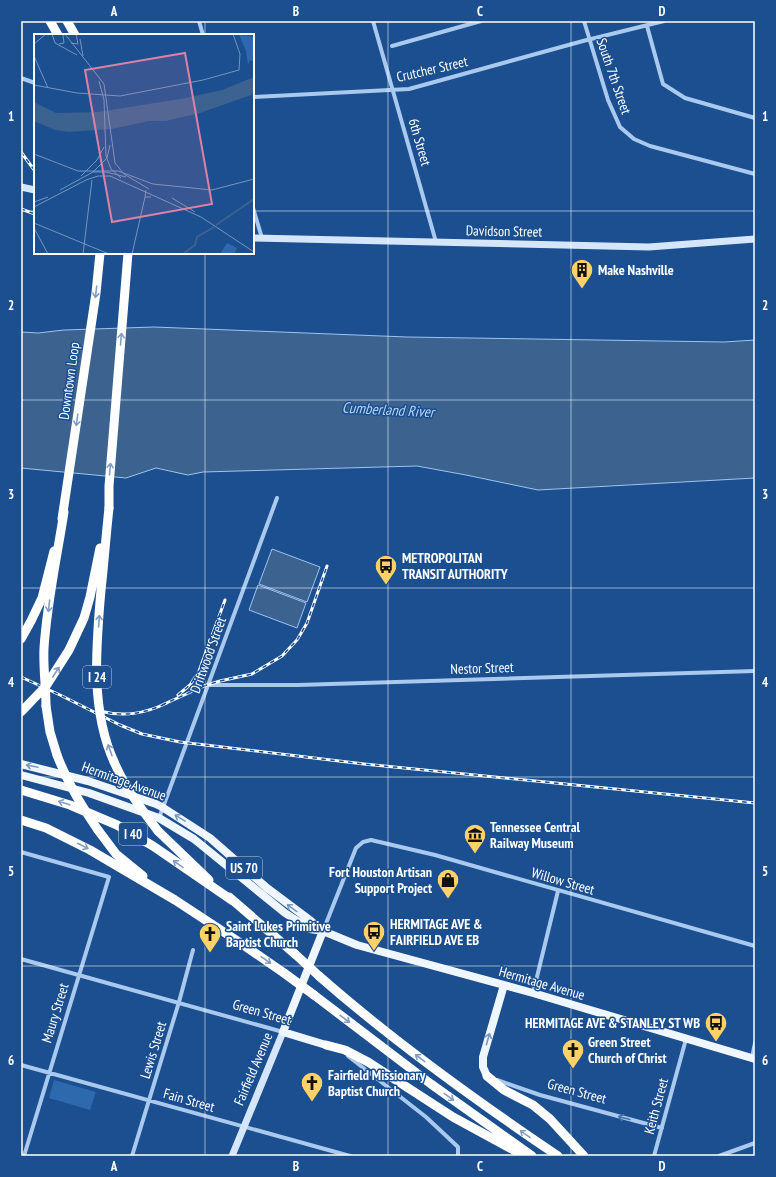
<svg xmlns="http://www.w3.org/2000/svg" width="776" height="1177" viewBox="0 0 776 1177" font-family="'PT Sans Narrow',sans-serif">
<rect width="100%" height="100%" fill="#1b4f8f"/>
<path fill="#2e69ad" d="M54 1080 96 1092 90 1110 49 1098Z"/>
<path fill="#3c6290" stroke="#9cc4f0" d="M154 327 407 337 724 342 755 340V478L538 490 466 475 417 466 203 472 188 475 156 468 126 478 21 468V332L38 333 64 330Z
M272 549 320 567 307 602 259 584Z
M258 585 306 603 297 628 249 610Z"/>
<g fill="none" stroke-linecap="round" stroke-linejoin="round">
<path stroke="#a9c9ee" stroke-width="4" d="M199 21 203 35
M373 21 436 242
M584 21 608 100 620 127 634 139 650 146 755 174
M647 26 663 84 685 98 755 118
M392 46 481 21
M21 78 35 83
M253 97 409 89 583 41 664 21
M253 208 262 238
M209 685H298L755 671
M159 818 277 498
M21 852 109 877 24 1156
M323 931 356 848 363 842 371 840 435 855 755 946
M21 959 283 1032
M533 993 558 891
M348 1056 426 1117 458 1147V1156
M752 1058 755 1043
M21 1065 350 1156
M497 1080 540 1095 662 1128
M132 1156 179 1002 193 950
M654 1156 686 1039
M719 1156 755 1143"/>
<path stroke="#d6e6fa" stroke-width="7" d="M21 187 35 190
M253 238 649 247 755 239
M232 1156 283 1032"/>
<path stroke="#f0f6ff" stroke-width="8" d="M21 764 88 781 156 804 162 807 210 838 267 888 311 921 323 931
M21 775 89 793 159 818 194 839 285 913 310 929 323 931 357 945 533 993 755 1059
M323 931 283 1032 326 1045
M487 1076 483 1067V1057L504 985"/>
<path stroke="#fff" stroke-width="9" d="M50 21 58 35
M67 21 75 35
M109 508V486L128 253
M62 519 96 293 100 253
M21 639 31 621 42 598 54 551
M46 706 50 732 57 755
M21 790 70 805 117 825 153 846 233 901
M21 820 46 828 90 850 175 900 239 942 284 973
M98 830 116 854 143 876
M158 831 209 880
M229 897 295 954
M319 976C394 1042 475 1100 558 1156
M314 995 431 1084 532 1156
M326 1045 345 1050 368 1062 453 1117 521 1154
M487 1076 504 1090 533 1105 550 1119 584 1156"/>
<g stroke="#fff" stroke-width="3">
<path id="rail" d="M21 152 35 171
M21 209 35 214
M227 253H232
M21 677 60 695 120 725 142 734 180 742 364 764 755 803
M178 695 190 685 199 671 225 600
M162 705 204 686 220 681 252 674 282 656 297 640 307 623 327 566
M99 711C124 717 144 714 167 703"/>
</g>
<use href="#rail" stroke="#1b4f8f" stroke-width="1.5" stroke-dasharray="4.5" stroke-linecap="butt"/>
<path stroke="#fff" stroke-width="9" d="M109 508C106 535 104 563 101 590 96 647 90 711 115 764 126 789 142 810 158 831
M46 706C46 687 43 668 44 648 47 602 57 557 64 512
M21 712 46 686 69 650 84 618 90 597 100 548
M57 755C68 784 81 805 98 830
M295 954 319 976
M284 973 314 995"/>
</g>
<defs><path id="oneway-shaft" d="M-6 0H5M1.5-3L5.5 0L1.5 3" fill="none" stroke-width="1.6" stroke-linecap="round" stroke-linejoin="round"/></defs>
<g stroke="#829ec1">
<use href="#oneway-shaft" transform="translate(96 292) rotate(97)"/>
<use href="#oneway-shaft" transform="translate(121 339) rotate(-85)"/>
<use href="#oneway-shaft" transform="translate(77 420) rotate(98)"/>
<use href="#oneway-shaft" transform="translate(110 469) rotate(-85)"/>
<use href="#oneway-shaft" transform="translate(49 606) rotate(96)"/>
<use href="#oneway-shaft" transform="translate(99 621) rotate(-86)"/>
<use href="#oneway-shaft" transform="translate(56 672) rotate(-57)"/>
<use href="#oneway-shaft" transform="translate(110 750) rotate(-109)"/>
<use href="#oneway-shaft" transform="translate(64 803) rotate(-162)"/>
<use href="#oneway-shaft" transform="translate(83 846) rotate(27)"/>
<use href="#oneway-shaft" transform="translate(178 864) rotate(-145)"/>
<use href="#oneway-shaft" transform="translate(266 960) rotate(35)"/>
<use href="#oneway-shaft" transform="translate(345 1019) rotate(37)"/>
<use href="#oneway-shaft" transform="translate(420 1058) rotate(-143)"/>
<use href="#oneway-shaft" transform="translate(449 1097) rotate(36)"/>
<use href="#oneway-shaft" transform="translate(525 1134) rotate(-145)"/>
</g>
<g stroke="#7b9ac1">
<use href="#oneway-shaft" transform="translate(32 766) rotate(-168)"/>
<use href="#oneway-shaft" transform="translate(180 818) rotate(-149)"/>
<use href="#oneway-shaft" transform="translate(292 908) rotate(-144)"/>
<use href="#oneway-shaft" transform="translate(488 1039) rotate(-74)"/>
</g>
<use stroke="#4674ac" href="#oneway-shaft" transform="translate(624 1118) rotate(-165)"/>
<path fill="none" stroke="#fff" stroke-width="1" stroke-opacity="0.55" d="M205 21V35M388 21V1156M571 21V1156M21 211H35M253 211H755M205 253V1156M21 400H755M21 588H755M21 777H755M21 966H755"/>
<defs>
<g id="building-pin" transform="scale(1.15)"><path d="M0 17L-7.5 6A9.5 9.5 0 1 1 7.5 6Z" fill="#ffd166" stroke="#1b4f8f"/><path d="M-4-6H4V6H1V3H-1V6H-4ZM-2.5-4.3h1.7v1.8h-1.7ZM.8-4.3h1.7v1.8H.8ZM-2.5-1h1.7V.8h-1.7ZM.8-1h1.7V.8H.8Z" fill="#111"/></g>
<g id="bus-pin" transform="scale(1.15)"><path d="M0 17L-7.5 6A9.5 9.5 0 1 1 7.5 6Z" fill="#ffd166" stroke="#1b4f8f"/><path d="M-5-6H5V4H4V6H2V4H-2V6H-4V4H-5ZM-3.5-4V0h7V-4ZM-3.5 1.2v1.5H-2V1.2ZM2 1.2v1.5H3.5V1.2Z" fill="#111"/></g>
<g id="museum-pin" transform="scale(1.15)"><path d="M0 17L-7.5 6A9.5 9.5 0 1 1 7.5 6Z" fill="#ffd166" stroke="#1b4f8f"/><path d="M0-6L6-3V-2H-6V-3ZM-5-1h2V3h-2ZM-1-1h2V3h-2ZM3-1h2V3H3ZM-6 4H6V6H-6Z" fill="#111"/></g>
<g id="shop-pin" transform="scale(1.15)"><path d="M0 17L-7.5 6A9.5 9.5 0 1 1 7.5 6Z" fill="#ffd166" stroke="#1b4f8f"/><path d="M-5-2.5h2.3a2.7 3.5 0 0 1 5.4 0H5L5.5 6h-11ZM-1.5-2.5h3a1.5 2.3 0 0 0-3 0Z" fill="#111"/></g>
<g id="church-pin" transform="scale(1.15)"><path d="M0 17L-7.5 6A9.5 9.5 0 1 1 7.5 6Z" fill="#ffd166" stroke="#1b4f8f"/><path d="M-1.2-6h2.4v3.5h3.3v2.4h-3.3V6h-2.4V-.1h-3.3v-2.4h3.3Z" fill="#111"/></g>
</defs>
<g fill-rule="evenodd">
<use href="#building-pin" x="582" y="270"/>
<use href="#bus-pin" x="386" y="566"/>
<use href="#museum-pin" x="475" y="835"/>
<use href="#shop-pin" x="448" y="880"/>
<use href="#bus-pin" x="374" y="932"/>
<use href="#church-pin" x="210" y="934"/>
<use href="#bus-pin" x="716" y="1023"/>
<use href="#church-pin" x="573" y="1050"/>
<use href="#church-pin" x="312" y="1083"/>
</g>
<g text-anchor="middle" stroke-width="3" stroke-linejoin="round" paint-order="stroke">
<g fill="#1b4f8f" stroke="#bbcadd" stroke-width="1">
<rect x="83" y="666" width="28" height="22" rx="3"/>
<rect x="119" y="823" width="28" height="22" rx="3"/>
<rect x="226" y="857" width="36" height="22" rx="3"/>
</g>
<g font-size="13" font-weight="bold" fill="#fff">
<text x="97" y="682">I 24</text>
<text x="133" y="839">I 40</text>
<text x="244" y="873">US 70</text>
</g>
<g font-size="14" fill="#fff" stroke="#1b4f8f">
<text transform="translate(432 69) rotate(-13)" y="5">Crutcher Street</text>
<text transform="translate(614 76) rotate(71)" y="5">South 7th Street</text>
<text transform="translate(420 142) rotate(74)" y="5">6th Street</text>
<text transform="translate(504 231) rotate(1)" y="5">Davidson Street</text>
<text transform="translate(69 381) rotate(-82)" y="5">Downtown Loop</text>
<text transform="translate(208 655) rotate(-70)" y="5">Driftwood Street</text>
<text transform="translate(482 668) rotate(-2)" y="5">Nestor Street</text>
<text transform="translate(124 781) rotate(20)" y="5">Hermitage Avenue</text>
<text transform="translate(563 881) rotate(16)" y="5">Willow Street</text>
<text transform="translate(542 983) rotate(16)" y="5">Hermitage Avenue</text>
<text transform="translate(262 1012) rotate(16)" y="5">Green Street</text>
<text transform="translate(55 1013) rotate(-73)" y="5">Maury Street</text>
<text transform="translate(153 1050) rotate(-73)" y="5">Lewis Street</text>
<text transform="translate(253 1069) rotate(-67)" y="5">Fairfield Avenue</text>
<text transform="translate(577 1091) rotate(15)" y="5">Green Street</text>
<text transform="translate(189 1100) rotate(16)" y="5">Fain Street</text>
<text transform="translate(656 1106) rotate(-75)" y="5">Keith Street</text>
</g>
<g font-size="14" font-weight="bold" fill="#fff" stroke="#1b4f8f" text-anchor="start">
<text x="598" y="275">Make Nashville</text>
<text x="402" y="563">METROPOLITAN<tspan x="402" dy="16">TRANSIT AUTHORITY</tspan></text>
<text x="490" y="832">Tennessee Central<tspan x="490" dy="16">Railway Museum</tspan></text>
<text x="432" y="877" text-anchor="end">Fort Houston Artisan<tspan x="432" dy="16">Support Project</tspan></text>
<text x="390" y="929">HERMITAGE AVE &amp;<tspan x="390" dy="16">FAIRFIELD AVE EB</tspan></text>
<text x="226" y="931">Saint Lukes Primitive<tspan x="226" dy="16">Baptist Church</tspan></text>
<text x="700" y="1028" text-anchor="end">HERMITAGE AVE &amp; STANLEY ST WB</text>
<text x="588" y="1047">Green Street<tspan x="588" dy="16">Church of Christ</tspan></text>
<text x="328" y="1080">Fairfield Missionary<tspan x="328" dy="16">Baptist Church</tspan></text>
</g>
<g font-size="15" font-style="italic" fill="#b5d3f5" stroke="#1b4f8f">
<text transform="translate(388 410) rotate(3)" y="5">Cumberland River</text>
</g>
</g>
<g transform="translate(34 34)">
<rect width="220" height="220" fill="#1b4f8f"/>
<path d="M205 1 220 2V28L216 26 214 31 212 17ZM193 209 203 214 200 220H186Z" fill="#2e69ad"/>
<path d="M220 43V60L166 79 132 87H115L78 95 35 98 21 96 0 87V68L22 79 64 78 152 64 188 56Z" fill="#3c6290"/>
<path fill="none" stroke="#3c6290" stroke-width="2" d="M182 191 220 165M149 220 161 211 163 203 180 193"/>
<path fill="none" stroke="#7695bc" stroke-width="1" d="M18 0 21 9 43 21M31 0 70 50 81 129 90 140 115 155M46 5 49 22M37 9 44 10 42 0M0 10 12 0M25 10 30 9 29 1M0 22 14 54M65 47 70 66 72 122 77 135 87 144M0 51 43 59 86 62 169 46 205 36 206 20 199 0M0 120 44 137H84L119 150 178 156 220 145M59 138 73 124 76 111M47 142 63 126 70 113M26 156 59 138H72L92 143M112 156 111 163H117M138 164 161 178M0 168 14 163M0 173 52 146 64 142H76L167 183 220 218M0 189 75 220M0 194 14 220M49 220 58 146M98 220 111 163"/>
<path fill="#dd80a5" fill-opacity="0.15" stroke="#dd80a5" stroke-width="2" d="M151 19 178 170 78 188 51 36Z"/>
<rect width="220" height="220" fill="none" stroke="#fff" stroke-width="2"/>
</g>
<rect width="776" height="1177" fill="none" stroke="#1b4f8f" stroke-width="44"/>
<rect x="22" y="22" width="732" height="1133" fill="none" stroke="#fff" stroke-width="1.5"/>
<g font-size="13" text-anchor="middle" font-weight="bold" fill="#fff">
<text x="114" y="16">A</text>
<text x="296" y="16">B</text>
<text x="480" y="16">C</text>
<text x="662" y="16">D</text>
<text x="11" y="121">1</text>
<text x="765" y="121">1</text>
<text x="11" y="310">2</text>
<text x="765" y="310">2</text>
<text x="11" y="499">3</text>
<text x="765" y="499">3</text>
<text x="11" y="687">4</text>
<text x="765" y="687">4</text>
<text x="11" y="876">5</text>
<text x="765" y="876">5</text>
<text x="11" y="1065">6</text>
<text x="765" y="1065">6</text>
<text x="114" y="1171">A</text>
<text x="296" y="1171">B</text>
<text x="480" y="1171">C</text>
<text x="662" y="1171">D</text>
</g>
</svg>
